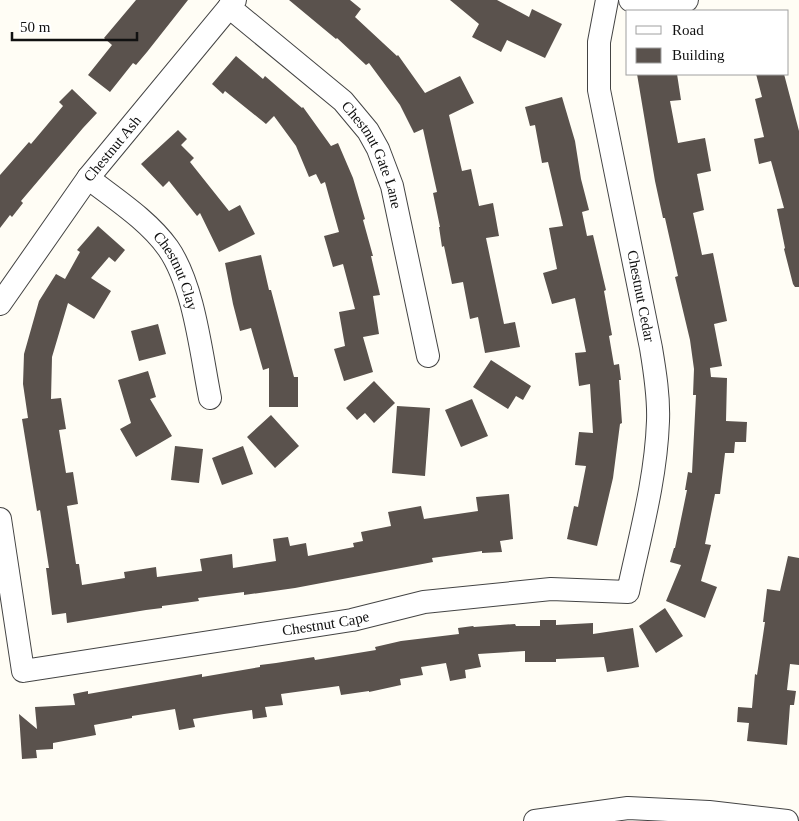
<svg xmlns="http://www.w3.org/2000/svg" width="799" height="821" viewBox="0 0 799 821" font-family="'Times New Roman',serif">
<rect width="100%" height="100%" fill="#fffdf5"/>
<path fill="#5a524d" d="M136 0H188L147 52 136 65 133 63 110 92 88 75 112 45 104 38Z
M289 0H350L361 9 355 17 397 56 398 55 425 93 460 76 474 103 449 115 462 171 471 169 479 206 493 203 499 236 486 238 504 324 515 322 520 347 485 353 478 317 470 319 463 282 452 284 444 246 442 247 439 227H440L433 193 437 192 423 129 414 133 400 105 369 63 366 65 337 38 336 39Z
M450 0H497L529 17 532 9 562 24 545 58 507 40 501 52 472 37 479 24Z
M236 56 263 79 265 76 302 108 303 107 331 146 338 143 353 178 365 219 363 220 373 256H371L380 295 373 296 379 334 363 337 373 372 344 381 334 349 345 346 339 312 355 309 343 264 333 267 324 236 339 232 325 182 321 184 316 174 309 177 296 146 274 116 266 124 225 91 223 94 212 84Z
M637 74H677L681 100 670 101 678 143 705 138 711 171 697 174 704 210 693 213 702 255 713 253 727 321 714 324 722 366 710 368 711 377 727 378 726 421 747 422 746 442H735L734 453H725L720 494H715L705 544 711 545 701 581 717 587 705 618 666 601 681 565 670 562 674 548H675L687 490H685L688 472 692 473 696 395H693L694 369 690 340 675 277 678 276 665 218H663L655 181Z
M756 74H784L799 131V287H795L793 284 784 249 785 248 777 209 784 208 771 161 759 164 754 139 764 137 755 99 762 97Z
M72 89 97 113 83 128 21 201 23 203 12 217 10 215 0 228V175L29 142 31 144 63 106 59 102Z
M562 97 575 141 581 179 589 210 582 212 587 236 593 235 606 290 604 291 612 335 609 336 614 365 619 364 621 380H619L622 423 620 424 613 478 597 546 567 539 574 506 578 507 586 466 575 465 579 432 593 433 590 384 579 386 575 353 586 352 575 298 552 304 543 273 557 269 549 228 563 226 548 162 542 163 535 125 530 126 525 107Z
M178 130 187 139 181 145 194 158 190 162 229 211 240 205 255 234 219 252 200 213 197 216 169 181 163 187 141 164Z
M98 226 125 250 115 262 109 257 91 278 111 291 94 319 68 303 52 357 51 399 61 398 66 429 59 430 66 473 73 472 78 504 67 506 76 564H79L82 585 125 578 124 572 156 567 157 577 202 571 200 559 232 554 233 568 276 561 273 539 288 537 290 546 306 543 308 556 354 547 353 543 363 541 361 532 391 526 388 512 421 506 424 519 478 511 476 497 509 494 513 539 500 541 502 552 482 553V551L432 558 433 562 295 588 244 595V592L198 598 199 601 162 606V608L146 610 67 623 66 613 52 615 46 568H49L40 510 37 511 22 419 28 418 23 384 24 354 39 301 56 274 65 279 80 252 77 250Z
M261 255 269 290H271L294 377H298V407H269V368L263 370 251 328 240 331 233 304 225 263Z
M158 324 166 354 139 361 131 331Z
M491 360 531 386 523 400 516 396 508 409 473 387Z
M148 371 156 397 150 399 172 436 136 457 120 429 131 423 118 380Z
M374 381 395 403 374 423 365 413 357 420 346 408Z
M472 399 488 436 461 447 445 410Z
M397 406 430 408 425 476 392 473Z
M271 415 299 446 275 468 247 437Z
M175 446 203 449 199 483 171 480Z
M243 446 253 474 222 485 212 458Z
M788 556 799 558V665L790 664 787 690 796 691 794 705H790L787 745 747 741 749 723 737 722 738 707 752 708 755 674 757 675 765 622H763L767 589 780 591Z
M665 608 683 636 656 653 639 626Z
M540 620H556V625L593 623V634L633 628 639 667 607 672 604 657 556 659V662H525V651L478 654 481 667 465 670 466 678 450 681 446 663 421 667 423 675 400 679 401 685 369 692V691L341 695 339 686 281 694 283 705 265 707 267 717 253 719 252 710 224 714 193 719 195 727 179 730 175 709 132 716V718L94 725 96 735 53 743V749L36 750 37 758 22 759 19 714 37 729 35 707 75 705 73 694 88 691V694L185 677 202 674V677L260 667V665L276 663 314 657 315 660 376 650 375 647 401 641 459 634 458 628 473 626 474 627 515 624 516 626H540Z"/>
<g fill="none" stroke-linecap="round" stroke-linejoin="round">
<g stroke="#444" stroke-width="24">
<g id="minor">
<path d="M630 0 658 2 687 0"/>
<path id="s1" d="M229 7 343 101 368 131 378 149 392 186 428 356"/>
<path id="s2" d="M88 178C115 199 148 220 168 248 194 285 201 353 210 398"/>
<path id="s3" d="M0 304 88 178 235 0"/>
<path id="s4" d="M0 519 23 671 352 620 424 602 551 589 628 592C640 536 656 479 658 421 659 397 655 372 651 348L599 90V42L607 0"/>
<path d="M535 821 628 808 709 812 787 821"/>
</g>
</g>
<use href="#minor" stroke="#fff" stroke-width="22"/>
</g>
<g text-anchor="middle" stroke-width="5" stroke-linejoin="round" paint-order="stroke">
<g font-size="15" fill="#111" stroke="#fff">
<text dy="5" stroke="none"><textPath href="#s3" startOffset="192">Chestnut Ash</textPath></text>
<text dy="5" stroke="none"><textPath href="#s1" startOffset="210">Chestnut Gate Lane</textPath></text>
<text dy="5" stroke="none"><textPath href="#s2" startOffset="131">Chestnut Clay</textPath></text>
<text transform="translate(641 296) rotate(79)" y="5">Chestnut Cedar</text>
<text dy="5" stroke="none"><textPath href="#s4" startOffset="460">Chestnut Cape</textPath></text>
</g>
</g>
<rect x="626" y="10" width="162" height="65" fill="#ffffff" stroke="#a0a0a0"/>
<rect x="636" y="26" width="25" height="8" fill="#ffffff" stroke="#a0a0a0"/>
<text x="672" y="35" font-size="15" fill="#111111">Road</text>
<rect x="636" y="48" width="25" height="15" fill="#5a524d" stroke="#a0a0a0"/>
<text x="672" y="60" font-size="15" fill="#111111">Building</text>
<path d="M12 32v8h125v-8" fill="none" stroke="#111111" stroke-width="2.5"/>
<text x="20" y="32" font-size="15" fill="#111111" stroke="#ffffff" stroke-width="4" paint-order="stroke">50 m</text>
</svg>
